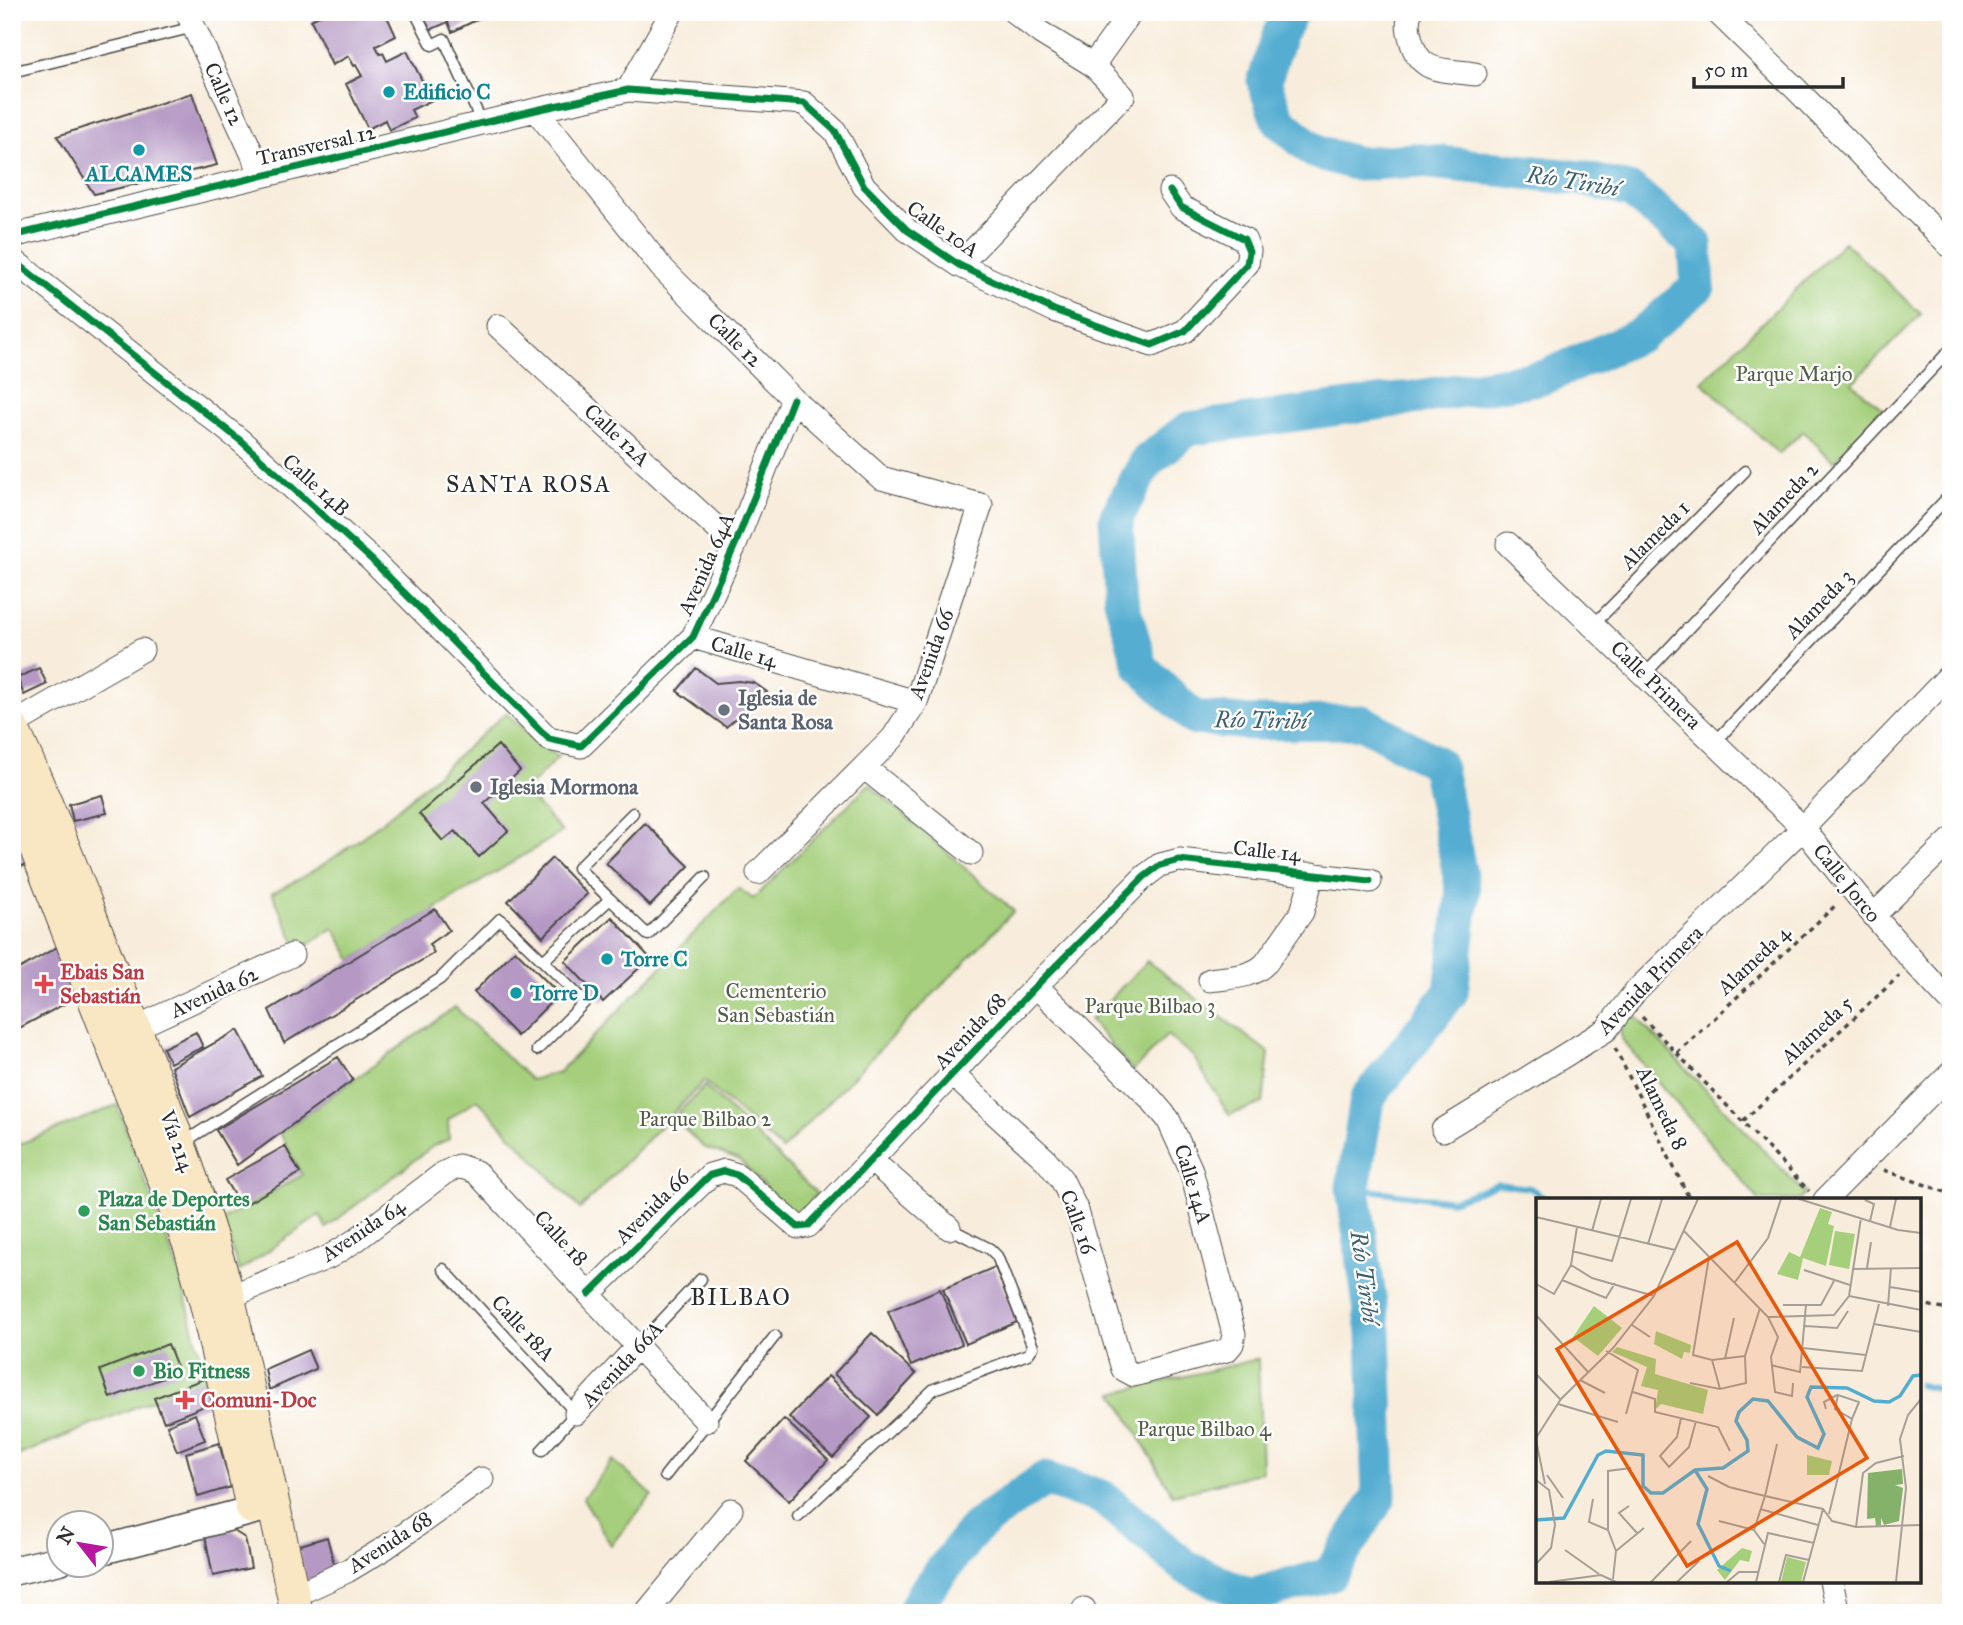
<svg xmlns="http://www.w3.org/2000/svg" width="1963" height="1625" viewBox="0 0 1963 1625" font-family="'IM FELL Great Primer',serif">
<rect width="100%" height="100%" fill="#fff"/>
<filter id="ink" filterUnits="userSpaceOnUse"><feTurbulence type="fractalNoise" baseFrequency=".0143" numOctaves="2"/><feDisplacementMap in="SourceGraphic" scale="14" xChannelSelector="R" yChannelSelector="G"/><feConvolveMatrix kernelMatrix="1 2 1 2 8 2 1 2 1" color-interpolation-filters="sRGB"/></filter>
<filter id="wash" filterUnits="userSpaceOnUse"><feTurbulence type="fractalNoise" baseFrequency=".00686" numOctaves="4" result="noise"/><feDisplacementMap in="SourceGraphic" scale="28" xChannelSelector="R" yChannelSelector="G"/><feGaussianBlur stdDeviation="1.57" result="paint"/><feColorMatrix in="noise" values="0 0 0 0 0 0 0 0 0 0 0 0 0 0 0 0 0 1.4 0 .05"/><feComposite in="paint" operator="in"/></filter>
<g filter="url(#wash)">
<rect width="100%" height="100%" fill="#f8eddc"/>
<path fill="#a5cf7b" stroke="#687d53" stroke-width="2" d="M1844 242 1921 314 1852 383 1885 411 1834 462 1803 431 1779 454 1702 382Z
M506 713 534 740 558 757 525 791 562 832 352 960 334 928 299 950 272 893C361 851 432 777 506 713Z
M869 784 1014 911 782 1150 704 1081 580 1209 477 1099 448 1120 449 1139 433 1146 326 1228 320 1215 239 1271 222 1220 302 1175 280 1133 455 1007 531 1080 559 1072 738 888 753 899Z
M1147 961 1269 1053 1263 1103 1229 1115 1193 1056 1167 1035 1133 1071 1090 1020Z
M1632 1013 1805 1193 1799 1200H1759L1623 1041 1620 1031Z
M705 1086 817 1194 796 1218 739 1160 703 1147 673 1118Z
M117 1105 180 1275 206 1378 12 1458V1147Z
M1258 1359 1262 1472 1173 1495 1114 1393Z
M613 1460 652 1495 611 1545 583 1498Z"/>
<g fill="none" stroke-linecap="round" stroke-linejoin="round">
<path stroke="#54add1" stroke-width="6" d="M1353 1188 1452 1201 1497 1184 1530 1188 1549 1200
M1919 1385 1951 1392"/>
<path stroke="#54add1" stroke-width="35" d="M914 1613 922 1596 976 1527 1044 1479 1102 1497 1187 1568 1251 1596 1329 1575 1379 1497 1374 1332 1353 1188 1367 1099 1451 992 1463 891 1438 764 1362 722 1251 723 1194 718 1141 667 1121 600 1116 518 1147 461 1188 429 1413 398 1545 377 1642 334 1698 286 1695 244 1632 191 1581 178 1413 160 1358 164 1315 152 1278 120 1264 82 1279 35 1291 12"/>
</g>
<g id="blocks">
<path fill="#b599c4" d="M326 12H385L396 36 376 46 380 54 383 53 387 61 407 51 432 100 411 110 415 118 389 130 385 120 368 129 346 84 362 76 356 65 354 66 349 56 332 65 311 20Z
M422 12H474L478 19 452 32 448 22 430 30Z
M192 93 217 165 94 194 57 136Z
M39 668 47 684 24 695 17 678Z
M696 668 716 683 739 681 754 683 767 692 726 727 677 691Z
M498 745 520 771 484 803 508 831 479 857 455 831 443 841 419 814Z
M102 795 107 813 73 821 69 804Z
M645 823 689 866 650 906 606 863Z
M12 838 26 864 12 872Z
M552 858 587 894 543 937 508 901Z
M435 909 449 930 429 944 434 953 284 1043 269 1010Z
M612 917 650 958 603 1002 565 961Z
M59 946 81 995 12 1032V973Z
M515 950 559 994 517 1036 474 992Z
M238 1030 262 1076 190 1117 171 1067Z
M196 1032 203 1047 170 1063 163 1048Z
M338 1057 353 1080 237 1165 216 1130Z
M285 1146 300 1173 241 1207 225 1180Z
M995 1267 1017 1322 966 1344 943 1289Z
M940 1289 962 1344 911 1366 888 1311Z
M872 1333 916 1374 878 1415 834 1374Z
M168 1344 179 1372 110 1398 100 1370Z
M308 1350 316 1369 269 1390 265 1369Z
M828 1376 871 1417 833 1458 789 1417Z
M206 1378 215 1402 164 1422 154 1398Z
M195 1414 205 1440 177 1451 167 1425Z
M784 1419 828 1460 789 1501 746 1461Z
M219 1443 231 1487 198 1497 186 1453Z
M232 1530 245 1538 251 1568 213 1576 205 1536Z
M327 1537 337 1575 307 1583 297 1546Z"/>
</g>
</g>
<g filter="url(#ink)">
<use href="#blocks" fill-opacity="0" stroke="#4a4846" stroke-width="2"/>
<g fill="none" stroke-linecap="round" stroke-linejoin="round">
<g stroke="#4a4846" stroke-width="13">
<path id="service" d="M415 12 432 45 444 39 482 123
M12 72 194 27
M1592 626 1745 471
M1645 674 1951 349
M1715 742 1951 494
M610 899 578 868 633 813
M543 961 610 899 648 935 705 877
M181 1144 440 979 500 919 585 1002 537 1050
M443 1269 576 1413 542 1450
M637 1347 701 1279
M665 1476 775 1336
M798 1516 934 1389 1028 1354 1033 1347 997 1256 990 1249 949 1228"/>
</g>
<g stroke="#4a4846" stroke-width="25">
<path id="minor" d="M187 12 262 175
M1410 12C1407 23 1408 30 1411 40 1420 75 1444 69 1475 74
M1717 12 1795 88 1951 247
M1093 65 1131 12
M628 90 672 12
M536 110 661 267 793 399 881 478 981 505 916 702 893 738 758 873
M12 236 536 110 628 90 804 103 835 131 864 186 907 230 959 265 1054 310 1152 345 1185 331 1247 264 1249 251 1244 239 1181 207 1170 191
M12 259 241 441 372 560 549 739 581 746 693 637 735 545 793 399
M959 265 1123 96 1093 65 1041 33 1014 12
M498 326 735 545
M693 637 916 702
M1951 674 1803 828C1850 888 1898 947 1951 1002
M12 725 142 650
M865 768 971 853
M1874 915 1951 840
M1210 980C1230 977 1252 978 1266 963L1302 912 1313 874
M135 1028 292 955
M953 1075 1046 1160 1062 1180 1077 1211 1123 1369 1134 1375 1227 1350 1232 1344 1234 1334 1191 1170 1168 1119 1150 1098 1036 986
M1443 1130 1606 1030 1635 992 1803 828 1508 544
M871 1160 949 1228
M1825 1200 1951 1073
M589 1294 710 1175 724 1171 737 1175 798 1227 808 1226 1036 986 1144 877 1160 865 1179 860 1370 881
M216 1302 329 1257 356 1240 444 1173 459 1166 476 1172 706 1421
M576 1413 637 1347
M1831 1581 1838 1613
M293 1596 347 1571 385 1548 482 1479
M646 1613 731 1510
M1082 1613 1084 1609"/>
</g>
<g stroke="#4a4846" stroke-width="31">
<path id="tertiary" d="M102 1550 273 1505
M12 1571 60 1560"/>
</g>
<g stroke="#4a4846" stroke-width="34">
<path id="secondary" d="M12 727C48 802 77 881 107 958 152 1070 197 1182 229 1298L297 1613
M12 787 190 1247 206 1304 252 1508"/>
</g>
<path stroke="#4a4846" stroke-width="3.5" stroke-dasharray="5 5" stroke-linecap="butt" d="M1642 1017 1809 1191
M1615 1048 1690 1200
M1677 1053 1837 904
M1743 1121 1899 976
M1884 1170 1951 1194
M1919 1303 1951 1311"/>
<use href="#service" stroke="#fff" stroke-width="10"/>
<use href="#minor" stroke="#fff" stroke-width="23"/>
<use href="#tertiary" stroke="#fff" stroke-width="28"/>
<use href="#secondary" stroke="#f9e7c3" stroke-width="32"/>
<g stroke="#fff" stroke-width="11">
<path id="cycleway" d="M12 236 536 110 628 90 804 103 835 131 864 186 907 230 959 265 1054 310 1152 345 1185 331 1247 264 1249 251 1244 239 1181 207 1170 191
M12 259 241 441 372 560 549 739 581 746 693 637 735 545 793 399
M589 1294 710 1175 724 1171 737 1175 798 1227 808 1226 1036 986 1144 877 1160 865 1179 860 1370 881"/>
</g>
<use href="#cycleway" stroke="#00873e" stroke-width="7"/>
</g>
</g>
<g fill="#0f9aa8" stroke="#fff" stroke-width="2.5">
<circle cx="389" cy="92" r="7"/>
<circle cx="139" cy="150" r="7"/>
<circle cx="607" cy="959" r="7"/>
<circle cx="516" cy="993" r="7"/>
</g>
<g fill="#6b7280" stroke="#fff" stroke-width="2.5">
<circle cx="724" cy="710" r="7"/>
<circle cx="476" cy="787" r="7"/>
</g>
<g fill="#e0444e" stroke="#fff" stroke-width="2.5">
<path d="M40.5 973.5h7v7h7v7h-7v7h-7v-7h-7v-7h7z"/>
<path d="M181.5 1389.5h7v7h7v7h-7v7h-7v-7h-7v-7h7z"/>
</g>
<g fill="#2e9e5b" stroke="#fff" stroke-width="2.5">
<circle cx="84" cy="1211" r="7"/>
<circle cx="139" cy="1371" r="7"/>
</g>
<g text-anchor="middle" stroke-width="5" stroke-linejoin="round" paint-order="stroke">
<g font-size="21" font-weight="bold" fill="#0d838f" stroke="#fff" text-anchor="start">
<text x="403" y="99">Edificio C</text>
<text x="139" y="181" text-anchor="middle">ALCAMES</text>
<text x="621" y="966">Torre C</text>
<text x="530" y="1000">Torre D</text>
</g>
<g font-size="21" fill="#2b2b2b" stroke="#fff">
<text transform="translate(224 94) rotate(66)" y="7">Calle 12</text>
<text transform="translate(316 145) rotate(-13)" y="7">Transversal 12</text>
<text transform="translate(943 229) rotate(35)" y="7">Calle 10A</text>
<text transform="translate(735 340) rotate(45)" y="7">Calle 12</text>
<text transform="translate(617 435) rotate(43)" y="7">Calle 12A</text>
<text transform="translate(316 485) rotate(42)" y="7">Calle 14B</text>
<text transform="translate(1784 498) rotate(-47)" y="7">Alameda 2</text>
<text transform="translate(1655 535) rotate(-45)" y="7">Alameda 1</text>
<text transform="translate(706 564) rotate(-66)" y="7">Avenida 64A</text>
<text transform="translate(1819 604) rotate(-46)" y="7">Alameda 3</text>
<text transform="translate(744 652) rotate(16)" y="7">Calle 14</text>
<text transform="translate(931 654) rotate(-70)" y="7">Avenida 66</text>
<text transform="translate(1656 685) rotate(44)" y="7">Calle Primera</text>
<text transform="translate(1267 851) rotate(6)" y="7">Calle 14</text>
<text transform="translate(1847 883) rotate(51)" y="7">Calle Jorco</text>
<text transform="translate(1754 960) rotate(-43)" y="7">Alameda 4</text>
<text transform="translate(1650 980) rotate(-46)" y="7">Avenida Primera</text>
<text transform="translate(214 992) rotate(-25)" y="7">Avenida 62</text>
<text transform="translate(1817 1030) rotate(-43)" y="7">Alameda 5</text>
<text transform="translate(970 1031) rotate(-47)" y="7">Avenida 68</text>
<text transform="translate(1662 1108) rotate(64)" y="7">Alameda 8</text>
<text transform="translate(177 1141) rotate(70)" y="7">Vía 214</text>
<text transform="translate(1193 1184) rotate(73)" y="7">Calle 14A</text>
<text transform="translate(652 1207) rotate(-45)" y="7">Avenida 66</text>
<text transform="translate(1078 1222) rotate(70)" y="7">Calle 16</text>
<text transform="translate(363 1230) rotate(-34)" y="7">Avenida 64</text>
<text transform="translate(561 1238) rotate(47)" y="7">Calle 18</text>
<text transform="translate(523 1328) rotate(47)" y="7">Calle 18A</text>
<text transform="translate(622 1364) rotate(-47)" y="7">Avenida 66A</text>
<text transform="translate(390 1542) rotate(-33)" y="7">Avenida 68</text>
</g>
<g font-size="21" fill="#505c43" stroke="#fff">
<text x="1794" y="381">Parque Marjo</text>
<text x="776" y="998">Cementerio<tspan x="776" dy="24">San Sebastián</tspan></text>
<text x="1150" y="1013">Parque Bilbao 3</text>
<text x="705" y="1126">Parque Bilbao 2</text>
<text x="1204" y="1436">Parque Bilbao 4</text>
</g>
<g font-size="21" font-weight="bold" fill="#5b616d" stroke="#fff" text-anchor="start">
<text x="738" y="705">Iglesia de<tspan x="738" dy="24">Santa Rosa</tspan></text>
<text x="490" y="794">Iglesia Mormona</text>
</g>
<g font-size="21" font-weight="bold" fill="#be3a42" stroke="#fff" text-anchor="start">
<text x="60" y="979">Ebais San<tspan x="60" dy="24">Sebastián</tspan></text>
<text x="201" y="1407">Comuni-Doc</text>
</g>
<g font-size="21" font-weight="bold" fill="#27864d" stroke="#fff" text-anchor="start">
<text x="98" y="1206">Plaza de Deportes<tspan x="98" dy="24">San Sebastián</tspan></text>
<text x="153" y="1378">Bio Fitness</text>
</g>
<g font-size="23" font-style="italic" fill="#3b5f6d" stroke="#fff">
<text transform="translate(1573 181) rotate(9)" y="8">Río Tiribí</text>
<text transform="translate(1261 720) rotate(1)" y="8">Río Tiribí</text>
<text transform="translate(1365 1277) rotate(82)" y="8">Río Tiribí</text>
</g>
<g font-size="23" letter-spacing="2" fill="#2b2b2b" stroke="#fff">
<text x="529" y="492">SANTA ROSA</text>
<text x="741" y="1305">BILBAO</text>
</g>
</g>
<g transform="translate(1536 1198)">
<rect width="385" height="385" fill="#f8eddc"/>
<path d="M284 10 296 14 292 26 298 28 290 68 267 60 262 82 241 76 253 54 264 59ZM299 33 319 36 313 71 293 67ZM58 108 86 130 62 158 37 139ZM120 133 155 147 154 155 148 154 146 161 118 146ZM81 149 120 161 119 176 172 192 167 216 125 206 119 212 122 192 105 188 111 169 76 154ZM271 257 296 263 293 277H271ZM206 350 216 353 213 364 204 362 189 382 181 372ZM251 359 270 364 265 384H245Z" fill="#a5cf7b"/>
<path d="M366 271 367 286 359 287 367 290 363 323 348 327 345 320V327L340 328 339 320 331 321 332 275Z" fill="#84b26b"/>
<path fill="none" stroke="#54add1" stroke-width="3.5" d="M159 272 171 291 162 326 183 368 195 373M0 322 28 320 62 257 70 253 107 257V288L115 295H127L159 272 187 270 212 253 211 242 200 223 203 214 217 201 232 203 261 239 282 250 288 236 271 199 275 189 311 190 338 203 353 204 364 198 377 178 385 177"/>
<path fill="none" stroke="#a69f95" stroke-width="2" d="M263 1 362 32 385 35M329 2 338 6 334 23M0 19 139 52M354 29 360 1M56 33 65 1M148 33 232 119 242 139 235 159 239 194 256 198 257 185M112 46 126 1M36 53 76 63 95 1M173 59 157 157 176 162 209 158M35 67 56 80 118 98M331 70 335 44M316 71 385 70M268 72 314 87M26 82 70 100 79 85M199 84 232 40 245 1M0 86 18 96 35 67 41 29M354 89 385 94M313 98 385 112M247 107H285L298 83M352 108 355 70M0 117 52 174M232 119 298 117 313 98 325 20M338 126 385 134M96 127 114 139M269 128 301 130 312 113M267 150 330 157M70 153 102 172 90 216M189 161 198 120M176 162 184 191M235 167 264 174 270 107M266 169 326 173 343 106M0 176 24 201M44 182 69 195M154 185 184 191 210 185 209 158 224 110M97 194 119 201V214L182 229 194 253M22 206 82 224M290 211 288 204 301 197M145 220 141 239 124 258 133 269 153 249 160 223M0 240 25 201 77 150 118 98 162 1M0 242 9 286M11 277 27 300M172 278 193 289 229 298 241 246M0 282 13 292 19 327 15 350 0 366M57 301 53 324 72 332M93 308 83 315 101 335M224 311 282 327M293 316 316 221 299 211 302 197 323 204 316 221M183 323 218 332M320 329 327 275 340 265 368 258M228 346 218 332 229 298 287 311 296 323 320 329 385 327M29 352 63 376M80 353 72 332V273L95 270M77 381 80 353 108 330M13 384 65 377 80 384M115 384 155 343M141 384 163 363M191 384 203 374H222M220 384 232 335 278 345M243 384 250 357 273 362M267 384 287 311M360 384 370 290 364 241 372 217 385 201"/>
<path fill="#e8590c" fill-opacity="0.15" stroke="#e8590c" stroke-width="3.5" d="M201 44 331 260 151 368 21 151Z"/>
<rect width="385" height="385" fill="none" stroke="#2b2b2b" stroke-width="3.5"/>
</g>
<rect width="1963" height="1625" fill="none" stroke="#fff" stroke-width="42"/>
<g transform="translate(80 1544) rotate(301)"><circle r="33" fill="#ffffff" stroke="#aaaaaa" stroke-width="2"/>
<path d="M0-5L12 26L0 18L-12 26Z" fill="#b5179e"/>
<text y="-10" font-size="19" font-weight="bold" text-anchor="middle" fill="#2b2b2b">N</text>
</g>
<path d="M1694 77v10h149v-10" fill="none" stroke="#2b2b2b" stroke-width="3.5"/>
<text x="1704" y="77" font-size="21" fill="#2b2b2b" stroke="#ffffff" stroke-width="5" paint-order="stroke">50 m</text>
</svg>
